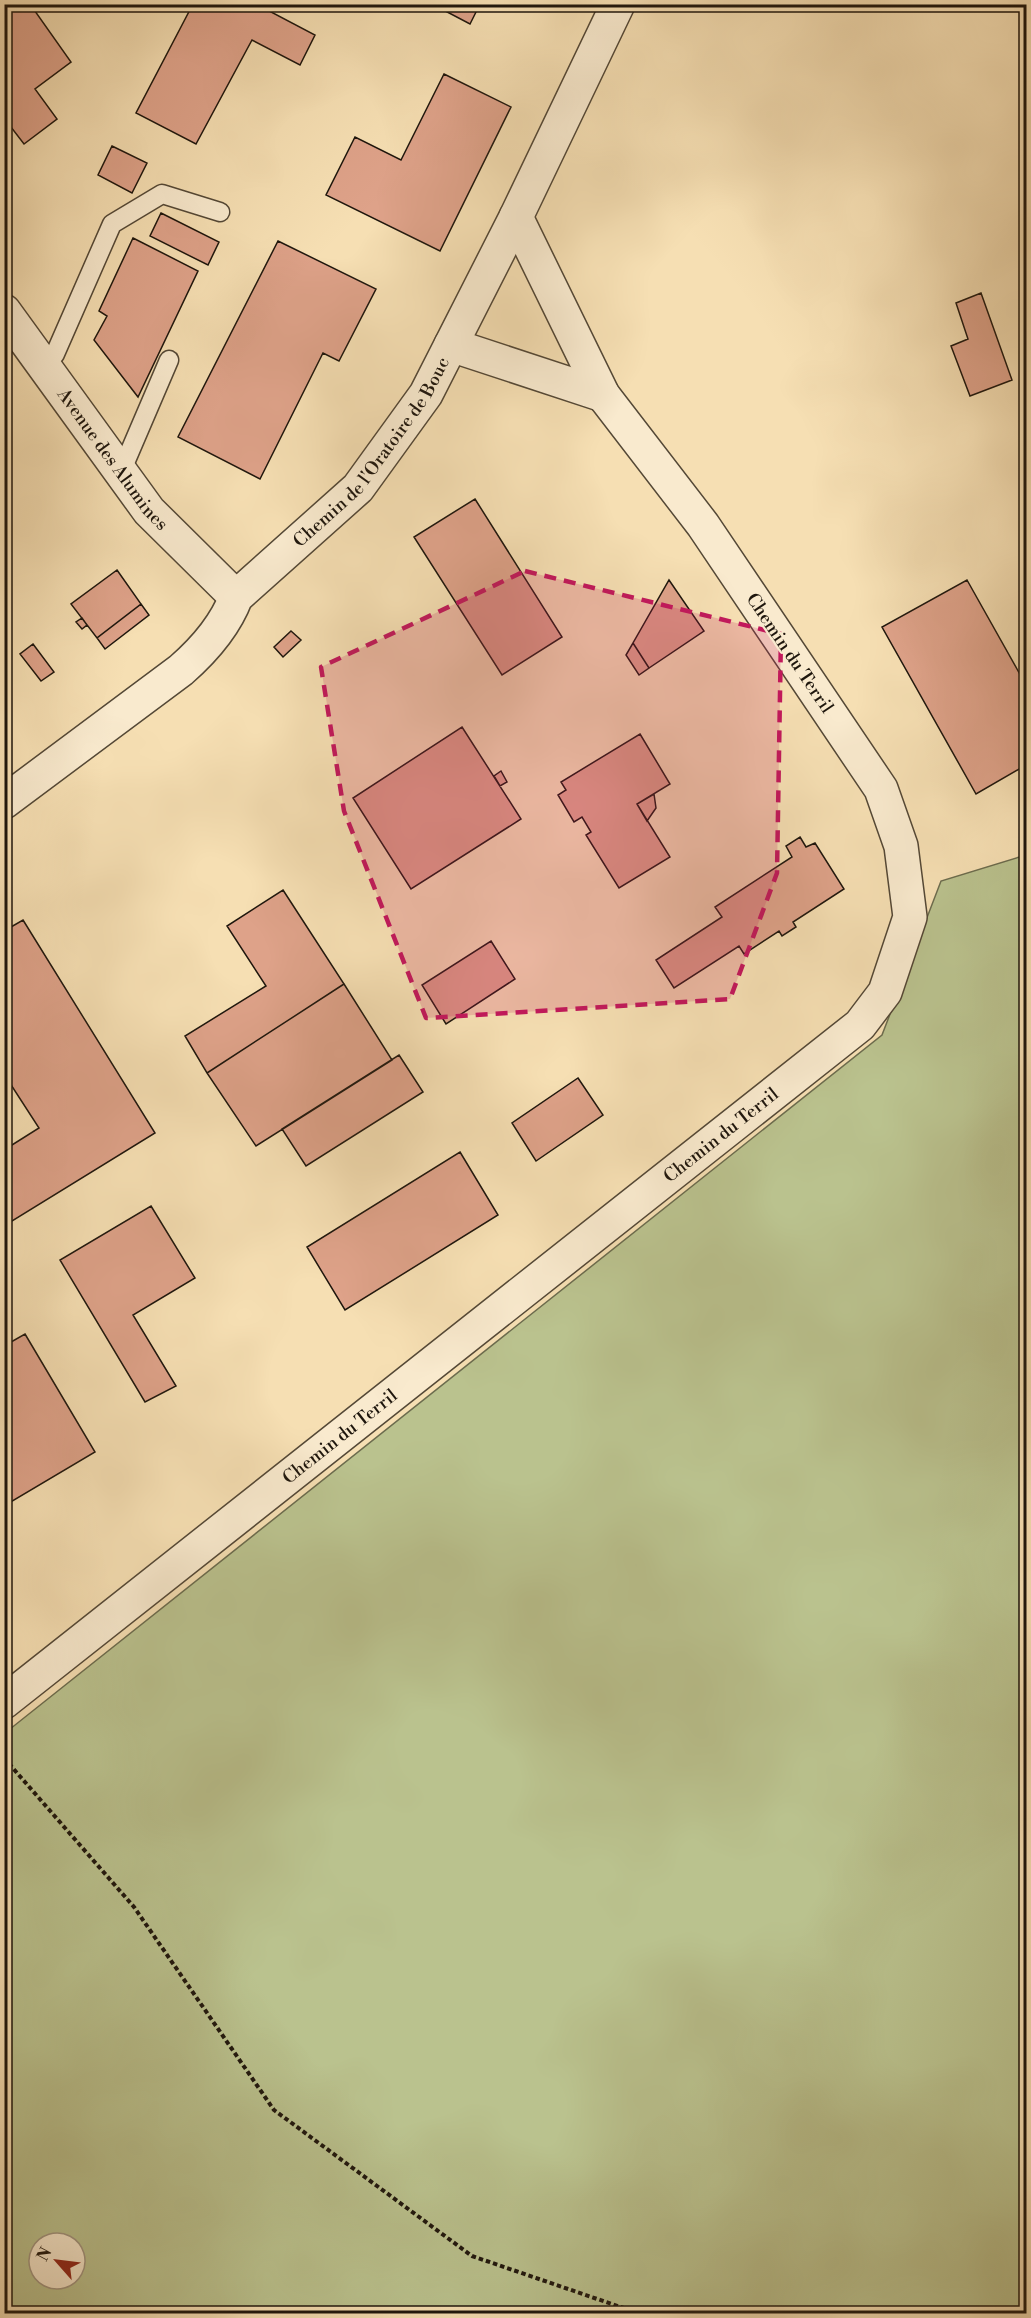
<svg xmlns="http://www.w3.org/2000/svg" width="1031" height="2318" viewBox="0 0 1031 2318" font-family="'Libre Bodoni',serif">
<rect width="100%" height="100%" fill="#f6dfb3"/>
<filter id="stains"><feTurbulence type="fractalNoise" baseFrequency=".00333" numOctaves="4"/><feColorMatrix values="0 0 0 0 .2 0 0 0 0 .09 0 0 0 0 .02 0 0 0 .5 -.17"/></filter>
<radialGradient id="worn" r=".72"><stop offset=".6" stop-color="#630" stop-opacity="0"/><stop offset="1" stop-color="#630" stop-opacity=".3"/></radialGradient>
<path fill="#bac28e" stroke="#6c6c4e" stroke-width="1.5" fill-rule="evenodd" d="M1026 855V2313L5 2314V1733L882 1035 941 881ZM39 2243H75V2279H39Z"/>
<path fill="#dea289" stroke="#1e160d" stroke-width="1.5" d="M4 4H30L71 62 35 89 57 119 24 144 4 118Z
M193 4H256L315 35 300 65 252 40 196 144 136 113Z
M432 4H480L470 24Z
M444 74 511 107 440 251 326 195 355 137 401 160Z
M112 146 147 163 132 193 98 175Z
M161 213 219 242 208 265 150 236Z
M133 238 198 271 138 397 94 340 107 316 99 311Z
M278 241 376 289 339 361 323 353 260 479 178 437Z
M981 293 1012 380 970 396 951 346 968 339 956 303Z
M475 499 562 637 502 675 414 537Z
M117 570 141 604 97 638 71 604Z
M669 580 704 631 649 668 633 643Z
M967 580 1026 685V765L976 794 882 627Z
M141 604 149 615 105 649 97 638Z
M82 618 87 625 82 629 76 622Z
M291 631 301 640 283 657 274 647Z
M633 643 649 668 639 675 626 655Z
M33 644 54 672 41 681 20 654Z
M462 727 521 819 411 889 353 798Z
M640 734 670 784 637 804 670 857 619 888 586 835 591 832 582 817 574 822 558 795 566 790 561 782Z
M501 771 507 782 500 786 494 776Z
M654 794 656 808 647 821 637 804Z
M800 837 806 847 815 843 844 889 793 922 796 927 782 936 779 931 744 954 739 946 674 988 656 960 722 917 715 907 792 857 786 846Z
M283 890 344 984 207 1073 185 1036 266 986 227 926Z
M23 920 155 1133 4 1226V1150L39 1128 4 1074V931Z
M491 941 515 979 446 1024 422 985Z
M344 984 392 1060 256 1146 207 1073Z
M399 1055 423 1092 306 1166 282 1129Z
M578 1078 603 1115 536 1161 512 1123Z
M460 1152 498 1215 345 1310 307 1247Z
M151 1206 195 1278 133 1315 176 1386 145 1402 60 1260Z
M25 1334 95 1452 4 1506V1346Z"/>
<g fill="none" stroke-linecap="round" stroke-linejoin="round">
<g stroke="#544836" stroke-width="21">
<path id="lane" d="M45 367 55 354 112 224 162 194 220 212
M121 472 169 360"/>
</g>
<g stroke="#544836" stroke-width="36">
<g id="street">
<path id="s1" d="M4 311 149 511 236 597"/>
<path d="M451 345 603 395"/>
<path id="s2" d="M4 802 181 670C205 649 225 626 236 597L358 488 426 394 516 217 618 4"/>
<path id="s3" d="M4 1702 860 1025 885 992 910 917 901 846 881 789 703 525 603 395 516 217"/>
</g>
</g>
<path stroke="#1e160d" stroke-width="4" stroke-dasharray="4.5 3" stroke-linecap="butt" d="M4 1758 134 1907 274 2110 472 2256 641 2314"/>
<use href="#lane" stroke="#f9eace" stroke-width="18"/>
<use href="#street" stroke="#f9eace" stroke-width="33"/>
</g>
<path fill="#c2185b" fill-opacity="0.2" stroke="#c2185b" stroke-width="4.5" stroke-dasharray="12 8" stroke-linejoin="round" d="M525 571 781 634 777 873 730 999 426 1018 344 811 321 667Z"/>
<g text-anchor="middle" stroke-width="4.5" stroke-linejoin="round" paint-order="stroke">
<g font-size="18" fill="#1e160d" stroke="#f9eace">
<text dy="6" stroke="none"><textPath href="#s2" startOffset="513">Chemin de l'Oratoire de Bouc</textPath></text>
<text dy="6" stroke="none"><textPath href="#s1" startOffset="184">Avenue des Alumines</textPath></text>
<text transform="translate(790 653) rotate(56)" y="6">Chemin du Terril</text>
<text dy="6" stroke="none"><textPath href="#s3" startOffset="914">Chemin du Terril</textPath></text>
<text dy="6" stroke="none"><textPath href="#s3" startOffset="428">Chemin du Terril</textPath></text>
</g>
</g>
<rect width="1031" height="2318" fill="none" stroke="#f6dfb3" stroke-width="24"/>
<rect x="6" y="6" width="1019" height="2306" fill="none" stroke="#1e160d" stroke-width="3"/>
<rect x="12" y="12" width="1007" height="2294" fill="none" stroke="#1e160d" stroke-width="1.5"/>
<g transform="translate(57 2261) rotate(298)"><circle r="28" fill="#f9eace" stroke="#a19581" stroke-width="1.5"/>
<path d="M0-4.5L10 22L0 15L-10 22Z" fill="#8f2418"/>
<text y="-9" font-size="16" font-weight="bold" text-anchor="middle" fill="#1e160d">N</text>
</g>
<rect width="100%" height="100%" filter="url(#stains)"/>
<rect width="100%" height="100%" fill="url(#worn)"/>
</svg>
